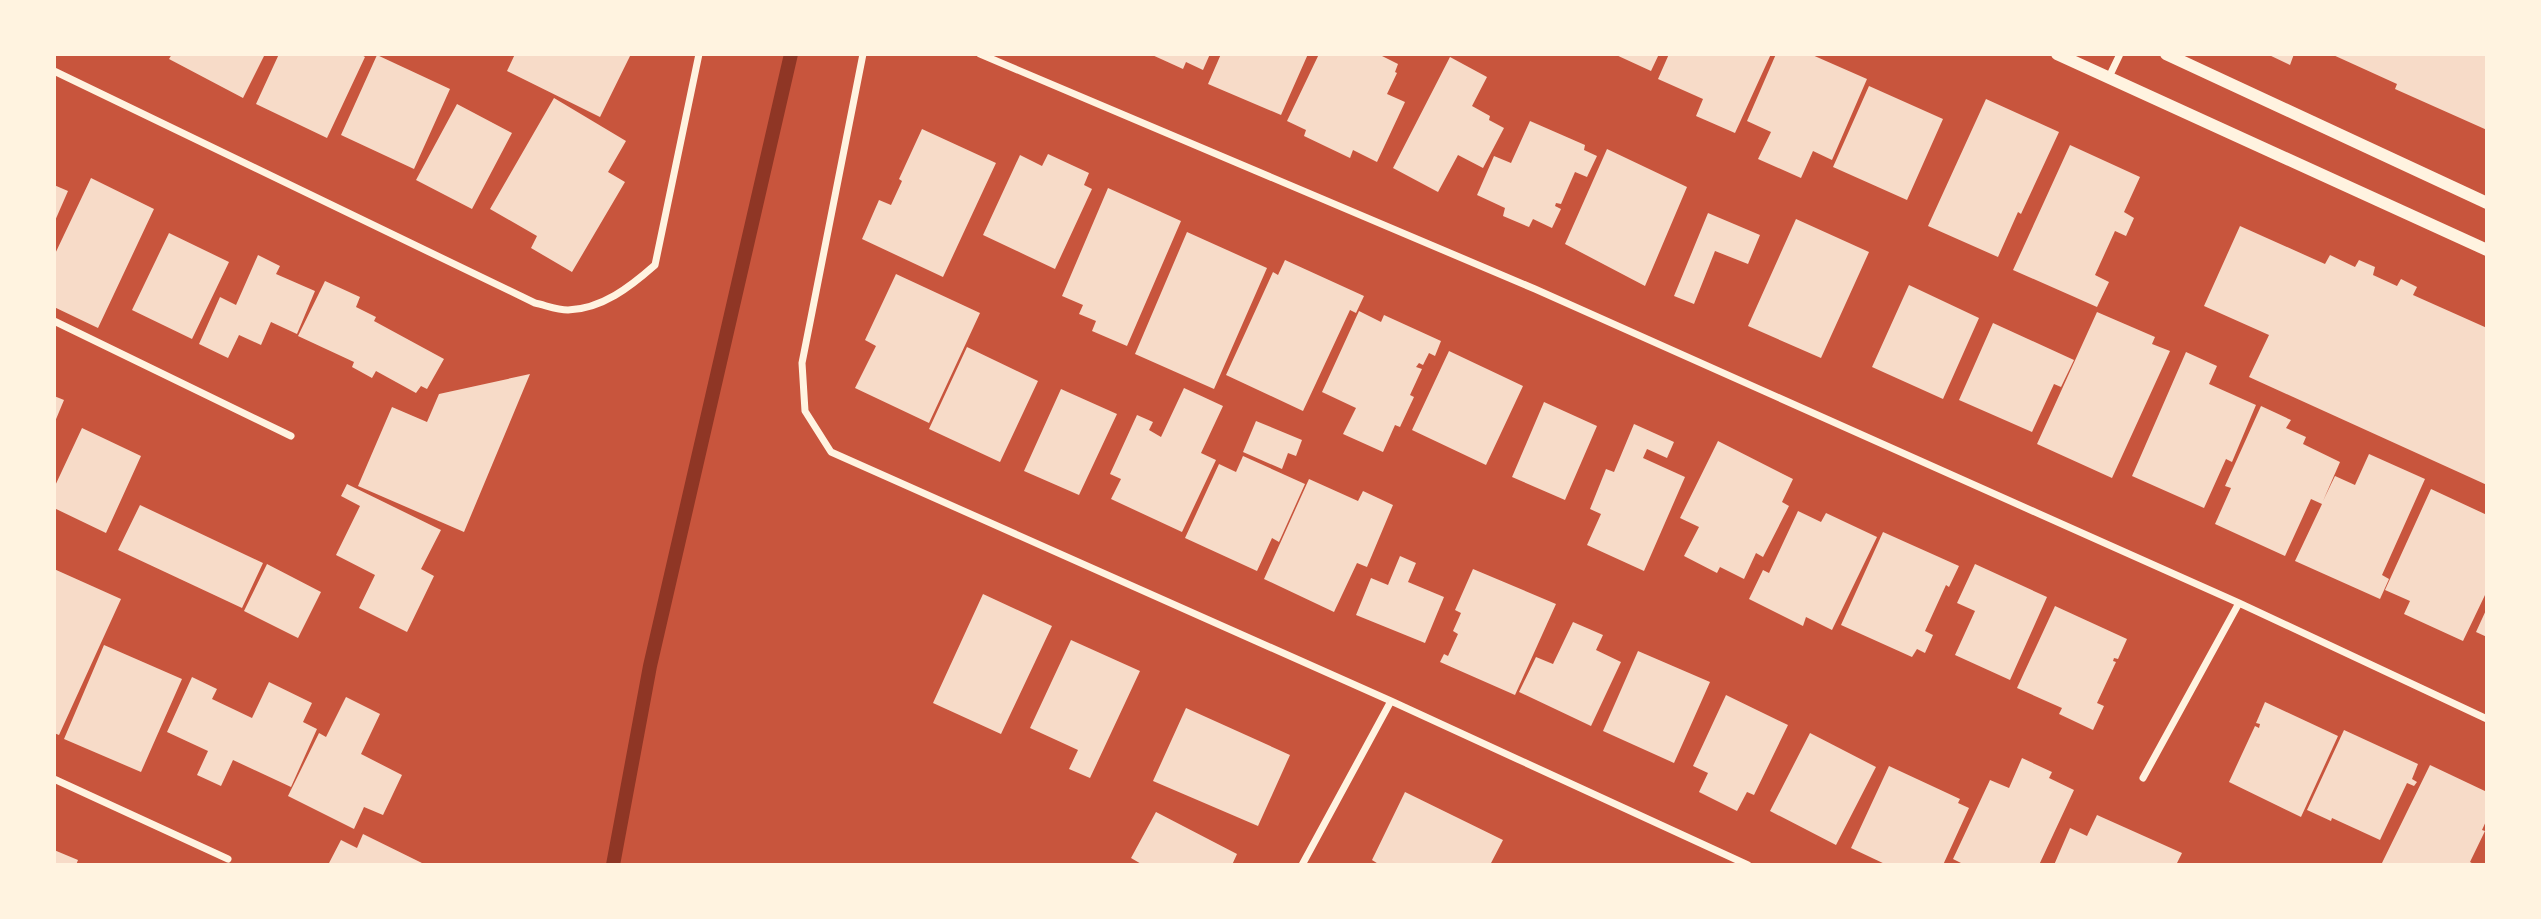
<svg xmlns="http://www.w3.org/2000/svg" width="2541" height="919" viewBox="0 0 2541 919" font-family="'IBM Plex Sans',sans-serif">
<rect width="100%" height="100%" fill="#c8553d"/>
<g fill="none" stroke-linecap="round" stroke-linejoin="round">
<path stroke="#8f3625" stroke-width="14" d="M613 865 650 666 791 54"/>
</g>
<path fill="#f7dbc8" d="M172 54H265L243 98 169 59Z
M279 54H360L365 57 327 138 256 104Z
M515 54H631L600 117 507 71Z
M1150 54H1210L1203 70 1186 62 1183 69Z
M1221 54H1308L1281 115 1208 84Z
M1319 54H1378L1398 64 1395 72 1397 73 1387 94 1405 102 1377 162 1353 150 1350 158 1304 136 1306 130 1287 121Z
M1614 54H1659L1651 71Z
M1669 54H1771L1735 133 1696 116 1703 99 1658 79Z
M1776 54H1810L1867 79 1832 160 1813 151 1801 178 1758 159 1771 132 1747 121Z
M2267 54H2294L2290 65Z
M2331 54H2487V130L2395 89 2397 84Z
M377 55 450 89 414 169 341 135Z
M1450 57 1487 77 1472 106 1490 116 1489 120 1504 128 1483 168 1458 155 1438 192 1393 168Z
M1869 86 1943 119 1907 200 1833 167Z
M554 98 626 141 608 172 625 182 572 272 531 248 537 236 490 209Z
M1986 99 2059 132 2021 214 2018 212 1998 257 1928 226Z
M457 104 512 133 472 209 416 180Z
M1530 121 1585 145 1584 150 1597 156 1587 177 1575 172 1561 204 1556 203 1555 206 1561 209 1552 228 1533 219 1529 227 1503 216 1505 208 1477 195 1494 156 1511 163Z
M922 129 996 163 943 277 862 239 879 200 891 205 902 181 899 179Z
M2070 145 2140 177 2124 212 2134 218 2126 236 2115 231 2095 275 2109 282 2097 307 2013 270Z
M1607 149 1687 187 1645 286 1565 244Z
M1048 154 1089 173 1084 185 1092 189 1055 269 983 235 1020 155 1042 166Z
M91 178 154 209 98 328 54 307V256Z
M54 185 68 191 54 223Z
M1108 188 1181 221 1127 346 1092 331 1096 321 1079 314 1083 305 1062 296Z
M1708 213 1760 235 1748 264 1715 251 1694 304 1674 296Z
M1796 219 1869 252 1821 358 1748 326Z
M2240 226 2325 264 2330 255 2355 267 2359 260 2375 267 2373 275 2397 286 2401 279 2417 287 2413 295 2487 328V485L2249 377 2269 335 2204 306Z
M1187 232 1267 268 1214 389 1135 354Z
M169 233 229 262 192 339 132 310Z
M258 255 280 266 276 274 315 291 297 334 271 322 261 345 239 335 228 358 199 344 220 297 236 305Z
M1285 260 1364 296 1356 313 1350 310 1303 411 1226 375 1273 272 1278 275Z
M896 274 980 313 929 423 855 388 876 346 865 340Z
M325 281 360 297 356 307 376 317 374 321 444 359 427 389 421 386 416 393 376 371 372 378 352 367 354 362 298 336Z
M1909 285 1979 318 1943 399 1872 367Z
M1359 311 1381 322 1384 315 1441 341 1435 356 1429 353 1423 365 1419 363 1416 367 1422 369 1410 395 1414 397 1400 427 1395 425 1383 452 1343 434 1356 408 1322 392Z
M2097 312 2155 337 2152 344 2170 351 2112 478 2037 444Z
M1993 323 2074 360 2061 387 2054 384 2032 432 1959 400Z
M967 347 1038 381 1000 462 929 429Z
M1449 351 1523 386 1486 465 1412 430Z
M2186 352 2217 366 2209 384 2256 405 2232 462 2226 459 2204 508 2132 476Z
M530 374 464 532 358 486 392 407 427 422 439 394Z
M1184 388 1223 406 1201 453 1216 460 1182 532 1111 499 1121 479 1110 474 1137 415 1153 422 1149 430 1161 437Z
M1061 389 1117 414 1079 495 1024 471Z
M54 396 64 400 54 424Z
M1544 402 1597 426 1565 500 1512 477Z
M2261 406 2291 420 2286 428 2306 437 2303 444 2340 462 2323 501 2335 476 2355 485 2369 454 2425 479 2382 575 2389 579 2380 599 2295 561 2322 504 2311 499 2285 556 2215 524 2231 488 2225 486Z
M1256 421 1302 440 1296 456 1288 453 1282 469 1243 452Z
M1634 424 1674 442 1667 458 1647 449 1643 458 1685 477 1644 571 1587 545 1601 514 1590 509 1606 469 1614 472Z
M82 428 141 456 106 533 54 508V488Z
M1718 441 1793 479 1782 502 1789 506 1763 557 1756 553 1744 579 1720 567 1717 573 1684 556 1699 527 1680 518Z
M1243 456 1305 484 1279 542 1272 538 1257 571 1185 538 1219 464 1236 472Z
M1309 479 1358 501 1363 491 1393 505 1367 567 1357 563 1334 612 1264 579Z
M347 484 441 530 421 569 434 576 407 632 359 608 375 575 336 555 360 506 341 496Z
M2431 489 2487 515V595H2485L2463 641 2404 614 2410 601 2385 590Z
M140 505 263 563 242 608 118 550Z
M1798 511 1821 522 1826 513 1877 537 1832 630 1806 617 1803 626 1749 599 1763 570 1769 573Z
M1883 532 1959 566 1949 587 1946 585 1925 631 1933 635 1925 653 1917 649 1912 657 1841 625Z
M1400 556 1416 563 1408 582 1444 597 1425 643 1356 615 1371 578 1388 585Z
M267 564 321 592 298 638 244 611Z
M1975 564 2047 597 2010 680 1955 655 1975 611 1957 603Z
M54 569 121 599 59 735 54 733Z
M1473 569 1556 604 1515 695 1440 662 1444 654 1448 656 1458 634 1453 631 1461 613 1455 610Z
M983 594 1052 626 1001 734 933 703Z
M2055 606 2127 639 2118 659 2114 658 2113 661 2116 662 2097 703 2104 706 2093 730 2059 714 2062 708 2017 688Z
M2487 608V637L2476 632Z
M1573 622 1603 635 1596 650 1621 662 1591 726 1519 692 1536 657 1553 664Z
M1071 640 1140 671 1090 778 1069 769 1078 750 1030 728Z
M104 645 182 679 141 772 64 739Z
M1638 651 1710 682 1674 763 1603 731Z
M192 677 217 689 212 699 252 718 269 682 312 703 303 722 317 729 291 787 233 760 221 786 197 775 208 751 167 732Z
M1726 695 1788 725 1754 795 1747 792 1737 811 1699 792 1708 773 1693 766Z
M346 697 380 714 361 754 402 775 383 815 364 807 354 829 288 796 319 733 326 737Z
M2265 702 2338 736 2301 817 2229 782 2255 726 2259 728 2260 724 2256 723Z
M1186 708 1290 755 1258 826 1153 781Z
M2344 730 2418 764 2412 779 2417 782 2414 786 2407 783 2380 840 2332 818 2331 821 2307 810Z
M1810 733 1876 767 1836 845 1770 811Z
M2022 758 2052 772 2049 778 2074 790 2039 865H1965L1953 859 1990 780 2009 788Z
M2430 765 2487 792V819L2482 830 2485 831 2470 862 2475 865H2381Z
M1889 766 1960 799 1958 803 1969 808 1943 865H1887L1851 848Z
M1405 792 1503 840 1490 865H1380L1372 860Z
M1156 812 1237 854 1232 865H1143L1131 858Z
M2097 815 2182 853 2176 865H2054L2070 828 2087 836Z
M363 834 426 865H328L341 840 357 848Z
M54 850 78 860 76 865H54Z"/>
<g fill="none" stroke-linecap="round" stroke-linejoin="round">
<path stroke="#fff3e0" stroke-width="7" d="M863 54 802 363 805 411 831 452 1391 701 1748 865
M980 54 1535 289 2239 603 2487 719
M54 71 535 303C545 305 557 310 568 310 602 309 630 287 655 265L699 54
M2109 77 2120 54
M54 321 291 436
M2143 778 2239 603
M54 779 228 859
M1302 865 1391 701"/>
<path stroke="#fff3e0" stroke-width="12" d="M2057 54 2487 250
M2166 54 2487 203"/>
</g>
<rect width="2541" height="919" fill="none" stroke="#fff3e0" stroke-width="112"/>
</svg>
